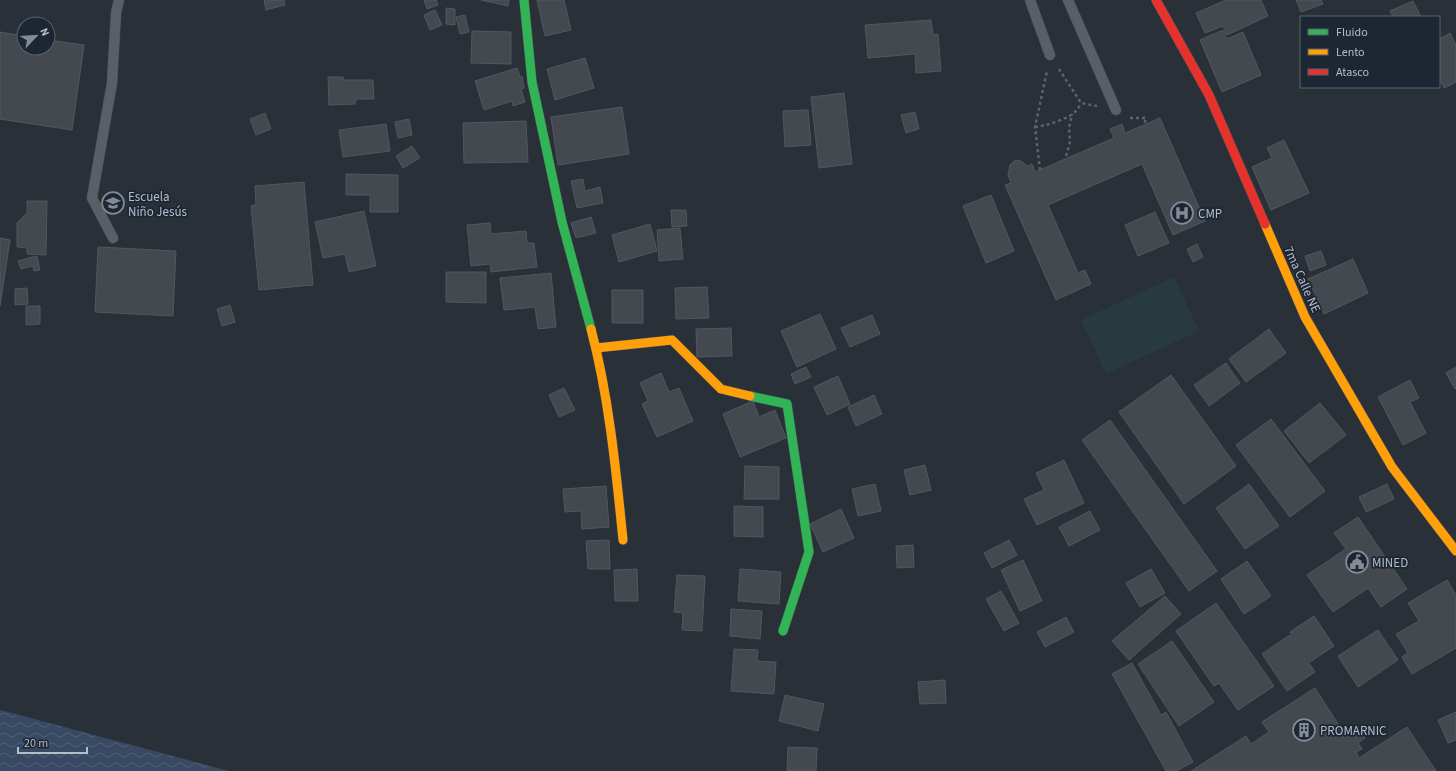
<svg xmlns="http://www.w3.org/2000/svg" width="1456" height="771" viewBox="0 0 1456 771" font-family="'Source Sans 3',sans-serif">
<defs>
<pattern id="water-waves" width="16" height="10" patternUnits="userSpaceOnUse"><rect width="16" height="10" fill="#384963"/><path d="M0 5q4-4 8 0t8 0" fill="none" stroke="#526178"/></pattern>
</defs>
<rect width="100%" height="100%" fill="#2a3038"/>
<path fill="#273a3e" d="M1174 277 1199 331 1106 374 1081 320Z"/>
<path fill="url(#water-waves)" d="M0 710 8 712 229 771H0Z"/>
<path fill="#444950" stroke="#52575f" d="M264 0H284L285 5 266 10Z
M424 0H436L438 5 427 9Z
M481 0H509L508 6Z
M537 0H564L571 30 545 36Z
M1226 0H1261L1268 16 1227 35 1223 26 1205 33 1196 13Z
M1296 0H1321L1323 4 1301 12Z
M1413 1 1421 17H1393L1390 11Z
M446 8 455 9V25L446 24Z
M435 10 442 25 430 30 424 15Z
M465 15 469 32 460 34 456 17Z
M931 20 933 35 938 34 941 71 916 73 915 54 868 58 865 25Z
M1223 30 1227 39 1243 32 1261 75 1222 92 1200 40Z
M472 31 511 32V64L471 63Z
M0 32 24 36V48H48V40L84 45 72 130 0 119Z
M1450 33 1456 45V82L1444 88 1439 77V39Z
M585 58 594 88 555 100 547 69Z
M517 68 520 77 522 76 524 88 521 89 525 102 513 106 512 101 484 110 475 81Z
M328 77H343V80H373L374 99H356L355 104 329 105Z
M844 93 852 164 819 168 811 97Z
M622 107 629 154 558 165 551 117Z
M808 110 811 145 785 147 783 111Z
M915 112 919 129 906 133 901 115Z
M265 113 271 129 256 135 250 119Z
M1160 118 1205 221 1173 235 1142 164 1048 205 1078 273 1085 270 1091 284 1056 300 1005 185 1011 183 1008 175 1010 165 1014 161 1019 160 1024 163 1027 166 1032 164 1035 172 1114 138 1110 129 1122 124 1125 133Z
M409 119 412 135 398 138 395 122Z
M526 121 528 162 464 163 463 123Z
M386 124 390 151 343 157 339 130Z
M1284 140 1309 193 1271 210 1252 167 1272 158 1267 148Z
M412 146 420 158 403 168 396 156Z
M346 174 398 175V212H370V195H346Z
M583 179 585 191 600 187 603 203 577 208 571 181Z
M304 182 313 285 259 290 251 206 256 205 255 186Z
M991 195 1014 251 986 263 963 206Z
M27 201H47L46 255 27 254V248L17 247V223L27 213Z
M671 210H686L687 226 672 227Z
M364 211 376 266 349 272 345 254 323 258 315 222Z
M1155 212 1169 243 1138 256 1125 225Z
M591 217 596 233 576 238 571 223Z
M490 223 491 234 526 231 527 243H534L537 267 491 272 490 264 471 266 467 225Z
M650 224 657 251 619 262 612 235Z
M680 228 683 259 659 261 657 230Z
M0 238 10 240 0 306Z
M1197 244 1203 257 1193 262 1187 249Z
M98 247 176 251 173 316 95 312Z
M1321 251 1326 265 1310 271 1305 256Z
M37 256 40 270 34 271 33 266 21 269 18 261Z
M1353 259 1368 293 1324 314 1308 279Z
M446 272H486V303L446 302Z
M551 273 556 327 538 329 535 307 504 310 500 278Z
M707 287 709 318 676 319 675 288Z
M27 288 28 304 15 305V289Z
M612 290H643V323H612Z
M230 305 235 322 222 326 217 309Z
M26 306H40V324L26 325Z
M820 314 836 349 797 367 781 331Z
M872 315 880 334 850 347 841 328Z
M731 328 732 356 697 357 696 329Z
M1269 329 1286 353 1246 382 1229 359Z
M1226 363 1240 383 1209 406 1194 385Z
M806 367 811 377 795 384 791 374Z
M1456 367V388L1455 389 1446 373Z
M661 373 669 392 679 388 693 421 657 437 642 404 648 401 640 383Z
M1171 375 1236 466 1184 504 1119 412Z
M838 376 850 404 827 415 814 387Z
M1410 380 1419 398 1410 402 1426 433 1403 445 1378 397Z
M564 388 575 410 559 417 549 395Z
M874 395 882 414 856 426 848 407Z
M753 401 759 417 775 410 786 438 740 457 723 414Z
M1320 403 1346 435 1309 463 1284 431Z
M1271 419 1325 491 1290 517 1236 445Z
M1110 420 1217 571 1189 591 1082 440Z
M1064 460 1084 503 1037 525 1024 499 1044 490 1036 473Z
M925 465 931 490 910 495 904 470Z
M745 466 779 467V499H744Z
M875 484 881 511 858 516 852 489Z
M1249 484 1279 526 1245 549 1216 508Z
M1387 484 1394 499 1366 512 1359 497Z
M606 486 609 527 582 529 581 511 565 512 563 489Z
M734 506 763 507V537L734 536Z
M841 509 854 538 823 552 810 524Z
M1090 511 1100 530 1069 546 1059 527Z
M1358 517 1407 589 1381 607 1368 588 1333 612 1307 575 1346 549 1334 533Z
M609 540 610 569H588L586 541Z
M1009 540 1017 555 992 568 984 553Z
M913 545 914 567 897 568 896 546Z
M1023 560 1042 601 1020 611 1001 570Z
M1247 561 1271 596 1244 614 1221 579Z
M637 569 638 601H615L614 570Z
M740 569 781 572 779 604 738 601Z
M1151 569 1165 593 1140 607 1126 583Z
M677 575 705 576 702 631 682 630 683 613 674 612Z
M1447 580 1456 595V648L1412 674 1402 657 1408 653 1396 634 1419 621 1408 603Z
M1001 591 1019 623 1004 631 986 599Z
M1165 596 1181 614 1129 660 1112 641Z
M1216 603 1274 686 1238 710 1219 683 1214 686 1176 631Z
M731 609 762 611 760 639 730 636Z
M1314 616 1334 646 1310 662 1290 632Z
M1066 617 1074 632 1045 647 1037 632Z
M1378 630 1398 660 1358 687 1338 656Z
M1290 635 1315 672 1287 691 1262 654Z
M1172 641 1214 702 1179 726 1138 664Z
M734 649 758 650 757 661 776 662 774 694 731 691Z
M1132 663 1161 715 1166 712 1193 762 1176 771H1166L1112 674Z
M945 680 946 703 920 704 918 682Z
M1315 688 1344 733 1356 725 1365 738 1358 743 1362 749 1356 752 1359 758 1407 727 1436 771H1191L1246 736 1251 744 1269 732 1262 722Z
M785 695 824 704 818 731 779 721Z
M1456 712V740L1448 743 1438 720Z
M788 747 817 748 816 771H787Z"/>
<g fill="none" stroke-linecap="round" stroke-linejoin="round">
<g stroke="#484c53" stroke-width="11">
<path id="lane" d="M1030 0 1050 55
M1068 0 1116 110
M113 238 92 198 112 83 116 13 119 0"/>
</g>
<g stroke="#484c53" stroke-width="10">
<path id="fast" d="M524 0 532 82 562 222 591 329
M750 396 787 404 809 552 783 631"/>
</g>
<g stroke="#484c53" stroke-width="10">
<path id="slow" d="M1265 224 1305 317 1392 467 1456 551
M591 329C609 397 616 470 623 540
M596 348 672 340 721 389 750 396"/>
</g>
<g stroke="#484c53" stroke-width="10">
<path id="jam" d="M1156 0 1209 95 1265 224"/>
</g>
<path stroke="#5d636a" stroke-width="2.5" stroke-dasharray="3 3" stroke-linecap="butt" d="M1059 69 1081 103 1097 106
M1130 118H1146L1144 125
M1035 127C1046 126 1068 119 1076 111 1078 109 1080 105 1081 103
M1066 156 1070 142 1069 128 1072 114
M1040 170 1035 127 1047 71"/>
<use href="#lane" stroke="#5a5e66" stroke-width="10"/>
<use href="#fast" stroke="#30b455" stroke-width="9"/>
<use href="#slow" stroke="#ff9f0a" stroke-width="9"/>
<use href="#jam" stroke="#e5322d" stroke-width="9"/>
</g>
<defs>
<g id="school-ring" transform="scale(1.15)"><circle r="9.5" fill="#1d2633" stroke="#848b96" stroke-width="1.5"/><path d="M0-5L7-2L0 1L-7-2ZM-4 1L0 2.5L4 1V4Q0 6-4 4Z" fill="#848b96"/></g>
<g id="hospital-ring" transform="scale(1.15)"><circle r="9.5" fill="#1d2633" stroke="#848b96" stroke-width="1.5"/><path d="M-5-5h3v3.5h4V-5h3V5h-3V1.5h-4V5h-3Z" fill="#848b96"/></g>
<g id="civic-ring" transform="scale(1.15)"><circle r="9.5" fill="#1d2633" stroke="#848b96" stroke-width="1.5"/><path d="M-.6-6.5H3V-4.5H.6V-3L4-1V1h2V6H-6V1h2V-1L-.6-3ZM-1.2 2.5V6h2.4V2.5Z" fill="#848b96"/></g>
<g id="building-ring" transform="scale(1.15)"><circle r="9.5" fill="#1d2633" stroke="#848b96" stroke-width="1.5"/><path d="M-4-6H4V6H1V3H-1V6H-4ZM-2.5-4.3h1.7v1.8h-1.7ZM.8-4.3h1.7v1.8H.8ZM-2.5-1h1.7V.8h-1.7ZM.8-1h1.7V.8H.8Z" fill="#848b96"/></g>
</defs>
<g fill-rule="evenodd">
<use href="#school-ring" x="113" y="203"/>
<use href="#hospital-ring" x="1182" y="213"/>
<use href="#civic-ring" x="1357" y="562"/>
<use href="#building-ring" x="1304" y="730"/>
</g>
<g text-anchor="middle" stroke-width="3.5" stroke-linejoin="round" paint-order="stroke">
<g font-size="13" fill="#b4bcc9" stroke="#1d2633" text-anchor="start">
<text x="128" y="201">Escuela<tspan x="128" dy="15">Niño Jesús</tspan></text>
<text x="1198" y="218">CMP</text>
<text x="1372" y="567">MINED</text>
<text x="1320" y="735">PROMARNIC</text>
</g>
<g font-size="13" fill="#b4bcc9" stroke="#1d2633">
<text transform="translate(1303 279) rotate(66)" y="5">7ma Calle NE</text>
</g>
</g>
<rect x="1300" y="16" width="140" height="72" fill="#1d2633" stroke="#59626f"/>
<rect x="1308" y="29" width="20" height="6" fill="#30b455" stroke="#59626f"/>
<text x="1336" y="36" font-size="12" fill="#b4bcc9">Fluido</text>
<rect x="1308" y="49" width="20" height="6" fill="#ff9f0a" stroke="#59626f"/>
<text x="1336" y="56" font-size="12" fill="#b4bcc9">Lento</text>
<rect x="1308" y="69" width="20" height="6" fill="#e5322d" stroke="#59626f"/>
<text x="1336" y="76" font-size="12" fill="#b4bcc9">Atasco</text>
<g transform="translate(36 36) rotate(65)"><circle r="19" fill="#1d2633" stroke="#59626f"/>
<path d="M0-3L7 15L0 10L-7 15Z" fill="#848b96"/>
<text y="-6" font-size="11" font-weight="bold" text-anchor="middle" fill="#b4bcc9">N</text>
</g>
<path d="M18 747v6h69v-6" fill="none" stroke="#b4bcc9" stroke-width="2"/>
<text x="24" y="747" font-size="12" fill="#b4bcc9" stroke="#1d2633" stroke-width="3" paint-order="stroke">20 m</text>
</svg>
